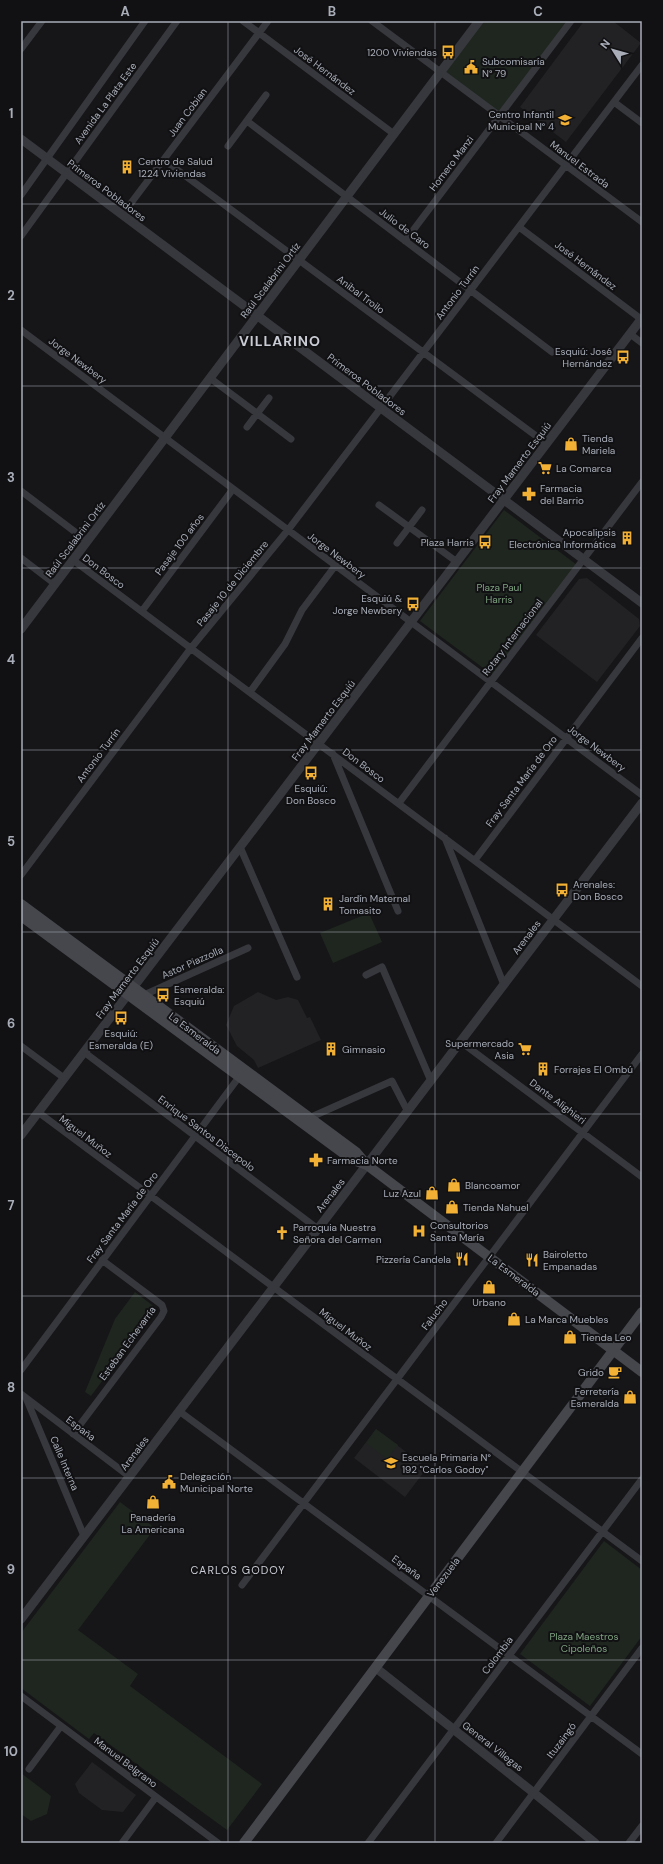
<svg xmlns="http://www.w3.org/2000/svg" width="663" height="1864" viewBox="0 0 663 1864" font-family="'DM Sans',sans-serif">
<rect width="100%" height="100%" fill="#161618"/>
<path fill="#222225" d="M584 21H613L641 43 566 142 520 107Z
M587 578 639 619 640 626 597 682 536 635 579 579Z
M258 992 276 1000 288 997 298 1000 307 1018 310 1017 321 1040 258 1068 254 1060 237 1046 226 1025 234 1006Z
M376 1429 427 1468 405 1497 354 1458Z
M92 1762 136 1795 123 1812 102 1810 79 1793 75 1784Z"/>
<path fill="#1e261f" d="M479 21H571L499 116 441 72Z
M504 510 577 565 494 676 420 621Z
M369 913 382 942 333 963 320 933Z
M135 1292 156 1308 91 1396 85 1392 115 1319Z
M376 1429 398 1445 387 1459 366 1443Z
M120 1502 155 1528 78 1630 138 1674 130 1686 262 1784 227 1830 94 1733 89 1739 21 1688V1633Z
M604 1541 642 1570V1636L590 1706 520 1654Z
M21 1773 51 1796 47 1814 31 1821 21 1814Z"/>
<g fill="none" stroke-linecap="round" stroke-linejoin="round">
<path stroke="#37383d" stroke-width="7" d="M243 21 394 134
M372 21 642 222
M21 49 42 21
M614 102 642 123
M247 121 552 352
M228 146 266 95
M164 160 547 444
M21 195 145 21
M122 215 268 21
M519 227 641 319
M21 236 177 21
M405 241 571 21
M21 330 642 795
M630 334 642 343
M210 378 291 439
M247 427 269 398
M21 491 87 541
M379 505 457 562
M397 543 422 510
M21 558 55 584
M73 560 642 986
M142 611 233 489
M250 692 285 644 302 610 335 566
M333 754 398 911
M399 803 642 482
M445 838 504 985
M240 847 297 977
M475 860 642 638
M21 875 191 648 288 530 642 65
M366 975 382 967 431 1081
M144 995 248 948
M461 1042 642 1177
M21 1046 64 1078
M84 1052 318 1229
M38 1112 642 1561
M309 1118 392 1081 408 1112
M21 1370 239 1077
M21 1394 130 1477
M26 1398 84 1536
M179 1411 642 1754
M73 1434 161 1317 164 1311 162 1305 102 1260
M242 1585 642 1054
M21 1696 218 1843
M29 1769 61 1726
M122 1843 156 1797
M368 1843 642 1479
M496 1843 642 1648
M629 1843 642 1826"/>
<path stroke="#37383d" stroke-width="9" d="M21 139 642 603
M21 629 479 21
M21 1135 642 318
M21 1619 642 803
M376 1668 534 1793 595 1843"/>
<path stroke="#45474d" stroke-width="10" d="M21 904 356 1152 367 1165 642 1372
M21 916 351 1159 367 1165
M244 1843 642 1312"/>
</g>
<path fill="none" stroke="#a8adb8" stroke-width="1" stroke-opacity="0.55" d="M228 21V1843M435 21V1843M21 204H642M21 386H642M21 568H642M21 750H642M21 932H642M21 1114H642M21 1296H642M21 1478H642M21 1660H642"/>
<defs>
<g id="bus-bare" transform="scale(1.08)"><path d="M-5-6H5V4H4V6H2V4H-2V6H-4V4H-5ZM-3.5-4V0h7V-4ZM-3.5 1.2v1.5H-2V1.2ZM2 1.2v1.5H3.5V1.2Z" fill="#f2b134" stroke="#111113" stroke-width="2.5" paint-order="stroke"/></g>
<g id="civic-bare" transform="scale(1.08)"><path d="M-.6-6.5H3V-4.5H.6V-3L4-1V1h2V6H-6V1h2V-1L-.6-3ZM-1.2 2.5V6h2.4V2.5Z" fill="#f2b134" stroke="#111113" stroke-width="2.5" paint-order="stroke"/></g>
<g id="school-bare" transform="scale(1.08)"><path d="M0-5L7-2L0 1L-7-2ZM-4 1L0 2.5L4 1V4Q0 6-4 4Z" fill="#f2b134" stroke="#111113" stroke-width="2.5" paint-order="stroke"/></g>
<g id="building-bare" transform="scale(1.08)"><path d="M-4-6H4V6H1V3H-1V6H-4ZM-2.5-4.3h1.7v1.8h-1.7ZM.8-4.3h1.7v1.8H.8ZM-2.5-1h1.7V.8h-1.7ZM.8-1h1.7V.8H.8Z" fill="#f2b134" stroke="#111113" stroke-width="2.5" paint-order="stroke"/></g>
<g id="shop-bare" transform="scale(1.08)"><path d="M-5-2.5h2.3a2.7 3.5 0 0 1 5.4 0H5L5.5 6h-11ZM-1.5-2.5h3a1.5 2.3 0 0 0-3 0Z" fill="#f2b134" stroke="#111113" stroke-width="2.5" paint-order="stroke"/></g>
<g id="supermarket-bare" transform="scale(1.08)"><path d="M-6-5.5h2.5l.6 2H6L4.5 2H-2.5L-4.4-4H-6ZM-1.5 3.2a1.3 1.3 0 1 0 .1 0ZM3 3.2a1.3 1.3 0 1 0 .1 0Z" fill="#f2b134" stroke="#111113" stroke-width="2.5" paint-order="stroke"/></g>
<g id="pharmacy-bare" transform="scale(1.08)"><path d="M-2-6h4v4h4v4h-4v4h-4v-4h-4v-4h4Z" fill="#f2b134" stroke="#111113" stroke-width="2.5" paint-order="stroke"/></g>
<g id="hospital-bare" transform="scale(1.08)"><path d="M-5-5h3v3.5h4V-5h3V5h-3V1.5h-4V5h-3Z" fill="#f2b134" stroke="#111113" stroke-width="2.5" paint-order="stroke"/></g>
<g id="church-bare" transform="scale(1.08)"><path d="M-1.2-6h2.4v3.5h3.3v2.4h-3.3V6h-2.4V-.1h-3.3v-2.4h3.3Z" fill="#f2b134" stroke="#111113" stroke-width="2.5" paint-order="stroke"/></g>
<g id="restaurant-bare" transform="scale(1.08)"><path d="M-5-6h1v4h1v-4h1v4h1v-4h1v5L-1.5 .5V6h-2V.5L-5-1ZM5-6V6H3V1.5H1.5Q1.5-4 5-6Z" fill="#f2b134" stroke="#111113" stroke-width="2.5" paint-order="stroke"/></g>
<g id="cafe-bare" transform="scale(1.08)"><path d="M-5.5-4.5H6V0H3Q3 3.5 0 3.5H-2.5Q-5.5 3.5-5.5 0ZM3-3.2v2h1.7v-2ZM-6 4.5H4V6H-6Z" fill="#f2b134" stroke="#111113" stroke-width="2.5" paint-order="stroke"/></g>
</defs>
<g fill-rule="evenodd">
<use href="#bus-bare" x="448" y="52"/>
<use href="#civic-bare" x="471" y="67"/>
<use href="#school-bare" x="565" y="120"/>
<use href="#building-bare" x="127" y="167"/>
<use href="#bus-bare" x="623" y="357"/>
<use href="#shop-bare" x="571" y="444"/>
<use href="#supermarket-bare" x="545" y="468"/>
<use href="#pharmacy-bare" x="529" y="494"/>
<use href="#building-bare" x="627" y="538"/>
<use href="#bus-bare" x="485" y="542"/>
<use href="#bus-bare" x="413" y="604"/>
<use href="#bus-bare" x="311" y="773"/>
<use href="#bus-bare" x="562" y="890"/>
<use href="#building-bare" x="328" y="904"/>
<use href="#bus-bare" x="163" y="995"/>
<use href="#bus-bare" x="121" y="1018"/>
<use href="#building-bare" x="331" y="1049"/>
<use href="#supermarket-bare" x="525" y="1049"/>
<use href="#building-bare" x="543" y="1069"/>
<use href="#pharmacy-bare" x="316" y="1160"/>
<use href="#shop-bare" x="454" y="1185"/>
<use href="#shop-bare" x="432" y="1193"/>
<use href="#shop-bare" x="452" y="1207"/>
<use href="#hospital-bare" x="419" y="1231"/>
<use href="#church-bare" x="282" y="1233"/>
<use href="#restaurant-bare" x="462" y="1259"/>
<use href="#restaurant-bare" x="532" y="1260"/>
<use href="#shop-bare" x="489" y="1287"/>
<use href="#shop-bare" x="514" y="1319"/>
<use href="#shop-bare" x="570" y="1337"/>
<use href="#cafe-bare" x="615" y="1372"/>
<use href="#shop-bare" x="630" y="1397"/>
<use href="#school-bare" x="391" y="1463"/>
<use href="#civic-bare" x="169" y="1482"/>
<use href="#shop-bare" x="153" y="1502"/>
</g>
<g text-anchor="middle" stroke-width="4" stroke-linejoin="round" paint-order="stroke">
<g font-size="10" fill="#a8adb8" stroke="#111113" text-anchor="start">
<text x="437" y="56" text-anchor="end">1200 Viviendas</text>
<text x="482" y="65">Subcomisaría<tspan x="482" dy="12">N° 79</tspan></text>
<text x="554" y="118" text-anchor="end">Centro Infantil<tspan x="554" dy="12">Municipal N° 4</tspan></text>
<text x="138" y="165">Centro de Salud<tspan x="138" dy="12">1224 Viviendas</tspan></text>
<text x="612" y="355" text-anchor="end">Esquiú: José<tspan x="612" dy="12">Hernández</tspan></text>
<text x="582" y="442">Tienda<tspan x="582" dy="12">Mariela</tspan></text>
<text x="556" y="472">La Comarca</text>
<text x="540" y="492">Farmacia<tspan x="540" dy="12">del Barrio</tspan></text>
<text x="616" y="536" text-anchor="end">Apocalipsis<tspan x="616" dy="12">Electrónica Informática</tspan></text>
<text x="474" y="546" text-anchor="end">Plaza Harris</text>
<text x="402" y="602" text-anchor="end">Esquiú &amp;<tspan x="402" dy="12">Jorge Newbery</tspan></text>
<text x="311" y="792" text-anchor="middle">Esquiú:<tspan x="311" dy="12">Don Bosco</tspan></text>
<text x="573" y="888">Arenales:<tspan x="573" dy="12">Don Bosco</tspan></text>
<text x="339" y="902">Jardín Maternal<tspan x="339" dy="12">Tomasito</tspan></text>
<text x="174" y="993">Esmeralda:<tspan x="174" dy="12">Esquiú</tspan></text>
<text x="121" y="1037" text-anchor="middle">Esquiú:<tspan x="121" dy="12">Esmeralda (E)</tspan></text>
<text x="514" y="1047" text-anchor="end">Supermercado<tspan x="514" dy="12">Asia</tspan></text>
<text x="342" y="1053">Gimnasio</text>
<text x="554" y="1073">Forrajes El Ombú</text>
<text x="327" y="1164">Farmacia Norte</text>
<text x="465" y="1189">Blancoamor</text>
<text x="421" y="1197" text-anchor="end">Luz Azul</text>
<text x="463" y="1211">Tienda Nahuel</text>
<text x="430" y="1229">Consultorios<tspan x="430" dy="12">Santa María</tspan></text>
<text x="293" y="1231">Parroquia Nuestra<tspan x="293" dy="12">Señora del Carmen</tspan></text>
<text x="543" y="1258">Bairoletto<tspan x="543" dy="12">Empanadas</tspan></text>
<text x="451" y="1263" text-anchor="end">Pizzería Candela</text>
<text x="489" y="1306" text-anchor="middle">Urbano</text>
<text x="525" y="1323">La Marca Muebles</text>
<text x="581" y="1341">Tienda Leo</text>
<text x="604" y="1376" text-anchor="end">Grido</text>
<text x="619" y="1395" text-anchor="end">Ferretería<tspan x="619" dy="12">Esmeralda</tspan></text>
<text x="402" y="1461">Escuela Primaria N°<tspan x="402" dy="12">192 "Carlos Godoy"</tspan></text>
<text x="180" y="1480">Delegación<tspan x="180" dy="12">Municipal Norte</tspan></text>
<text x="153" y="1521" text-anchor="middle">Panadería<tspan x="153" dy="12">La Americana</tspan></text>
</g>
<g font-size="10" fill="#a8adb8" stroke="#111113">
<text transform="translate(325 70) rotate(37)" y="4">José Hernández</text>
<text transform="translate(105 103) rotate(-54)" y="4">Avenida La Plata Este</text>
<text transform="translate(187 112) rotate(-53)" y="4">Juan Cobian</text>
<text transform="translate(451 163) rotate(-53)" y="4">Homero Manzi</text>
<text transform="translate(580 164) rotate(37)" y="4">Manuel Estrada</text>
<text transform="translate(107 190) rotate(37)" y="4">Primeros Pobladores</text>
<text transform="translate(405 228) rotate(37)" y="4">Julio de Caro</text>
<text transform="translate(586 265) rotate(37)" y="4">José Hernández</text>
<text transform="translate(270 280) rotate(-53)" y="4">Raúl Scalabrini Ortíz</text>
<text transform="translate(457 292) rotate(-53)" y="4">Antonio Turrín</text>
<text transform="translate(361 294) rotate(37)" y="4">Anibal Troilo</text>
<text transform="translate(78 360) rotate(37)" y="4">Jorge Newbery</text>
<text transform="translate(367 384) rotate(37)" y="4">Primeros Pobladores</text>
<text transform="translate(519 462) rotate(-53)" y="4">Fray Mamerto Esquiú</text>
<text transform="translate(75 539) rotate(-53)" y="4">Raúl Scalabrini Ortíz</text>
<text transform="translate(179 544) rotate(-53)" y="4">Pasaje 100 años</text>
<text transform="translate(337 555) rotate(37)" y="4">Jorge Newbery</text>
<text transform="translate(104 571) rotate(37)" y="4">Don Bosco</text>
<text transform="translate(232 583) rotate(-51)" y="4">Pasaje 10 de Diciembre</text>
<text transform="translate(512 637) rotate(-53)" y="4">Rotary Internacional</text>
<text transform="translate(323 720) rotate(-53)" y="4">Fray Mamerto Esquiú</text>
<text transform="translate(597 748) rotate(37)" y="4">Jorge Newbery</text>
<text transform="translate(98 755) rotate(-53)" y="4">Antonio Turrín</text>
<text transform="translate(364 765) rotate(37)" y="4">Don Bosco</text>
<text transform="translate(521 781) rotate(-53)" y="4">Fray Santa María de Oro</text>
<text transform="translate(526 937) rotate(-53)" y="4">Arenales</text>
<text transform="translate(192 962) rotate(-24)" y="4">Astor Piazzolla</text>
<text transform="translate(127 978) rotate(-53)" y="4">Fray Mamerto Esquiú</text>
<text transform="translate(195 1033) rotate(37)" y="4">La Esmeralda</text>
<text transform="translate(558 1101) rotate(37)" y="4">Dante Alighieri</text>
<text transform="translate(207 1133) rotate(37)" y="4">Enrique Santos Discepolo</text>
<text transform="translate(86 1136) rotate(37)" y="4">Miguel Muñoz</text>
<text transform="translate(330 1195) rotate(-52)" y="4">Arenales</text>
<text transform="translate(122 1217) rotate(-53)" y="4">Fray Santa María de Oro</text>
<text transform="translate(514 1275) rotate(37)" y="4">La Esmeralda</text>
<text transform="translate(434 1314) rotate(-53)" y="4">Falucho</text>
<text transform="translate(346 1329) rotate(37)" y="4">Miguel Muñoz</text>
<text transform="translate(127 1343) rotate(-54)" y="4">Esteban Echevarría</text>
<text transform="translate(81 1428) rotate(37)" y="4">España</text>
<text transform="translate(134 1453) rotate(-53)" y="4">Arenales</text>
<text transform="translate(65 1463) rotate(67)" y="4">Calle Interna</text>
<text transform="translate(407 1567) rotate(36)" y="4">España</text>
<text transform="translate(443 1577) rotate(-53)" y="4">Venezuela</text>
<text transform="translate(497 1655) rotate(-53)" y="4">Colombia</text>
<text transform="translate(561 1740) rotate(-53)" y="4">Ituzaingó</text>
<text transform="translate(493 1746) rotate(38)" y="4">General Villegas</text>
<text transform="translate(126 1762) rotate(37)" y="4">Manuel Belgrano</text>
</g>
<g font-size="10" fill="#7fa381" stroke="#111113">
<text x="499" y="591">Plaza Paul<tspan x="499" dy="12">Harris</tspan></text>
<text x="584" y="1640">Plaza Maestros<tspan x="584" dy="12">Cipoleños</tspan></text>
</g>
<g font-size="11" letter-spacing="1" fill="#c9ccd4" stroke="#111113">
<text x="238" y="1574">CARLOS GODOY</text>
</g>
<g font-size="14" font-weight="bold" letter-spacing="1" fill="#c9ccd4" stroke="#111113">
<text x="280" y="346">VILLARINO</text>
</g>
</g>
<rect width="663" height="1864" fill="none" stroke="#111113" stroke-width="44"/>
<g transform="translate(613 50) rotate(307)" stroke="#111113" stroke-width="3" paint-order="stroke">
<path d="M0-3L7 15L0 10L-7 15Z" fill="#a8adb8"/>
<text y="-6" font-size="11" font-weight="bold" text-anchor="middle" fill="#a8adb8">N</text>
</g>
<rect x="22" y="22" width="619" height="1820" fill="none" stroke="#a8adb8" stroke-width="1.5"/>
<g font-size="13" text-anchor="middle" font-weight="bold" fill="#a8adb8">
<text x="125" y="16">A</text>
<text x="332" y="16">B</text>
<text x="538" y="16">C</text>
<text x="11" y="118">1</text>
<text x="11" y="300">2</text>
<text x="11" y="482">3</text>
<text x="11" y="664">4</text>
<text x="11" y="846">5</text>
<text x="11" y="1028">6</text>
<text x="11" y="1210">7</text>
<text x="11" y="1392">8</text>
<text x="11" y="1574">9</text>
<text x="11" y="1756">10</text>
</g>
</svg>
